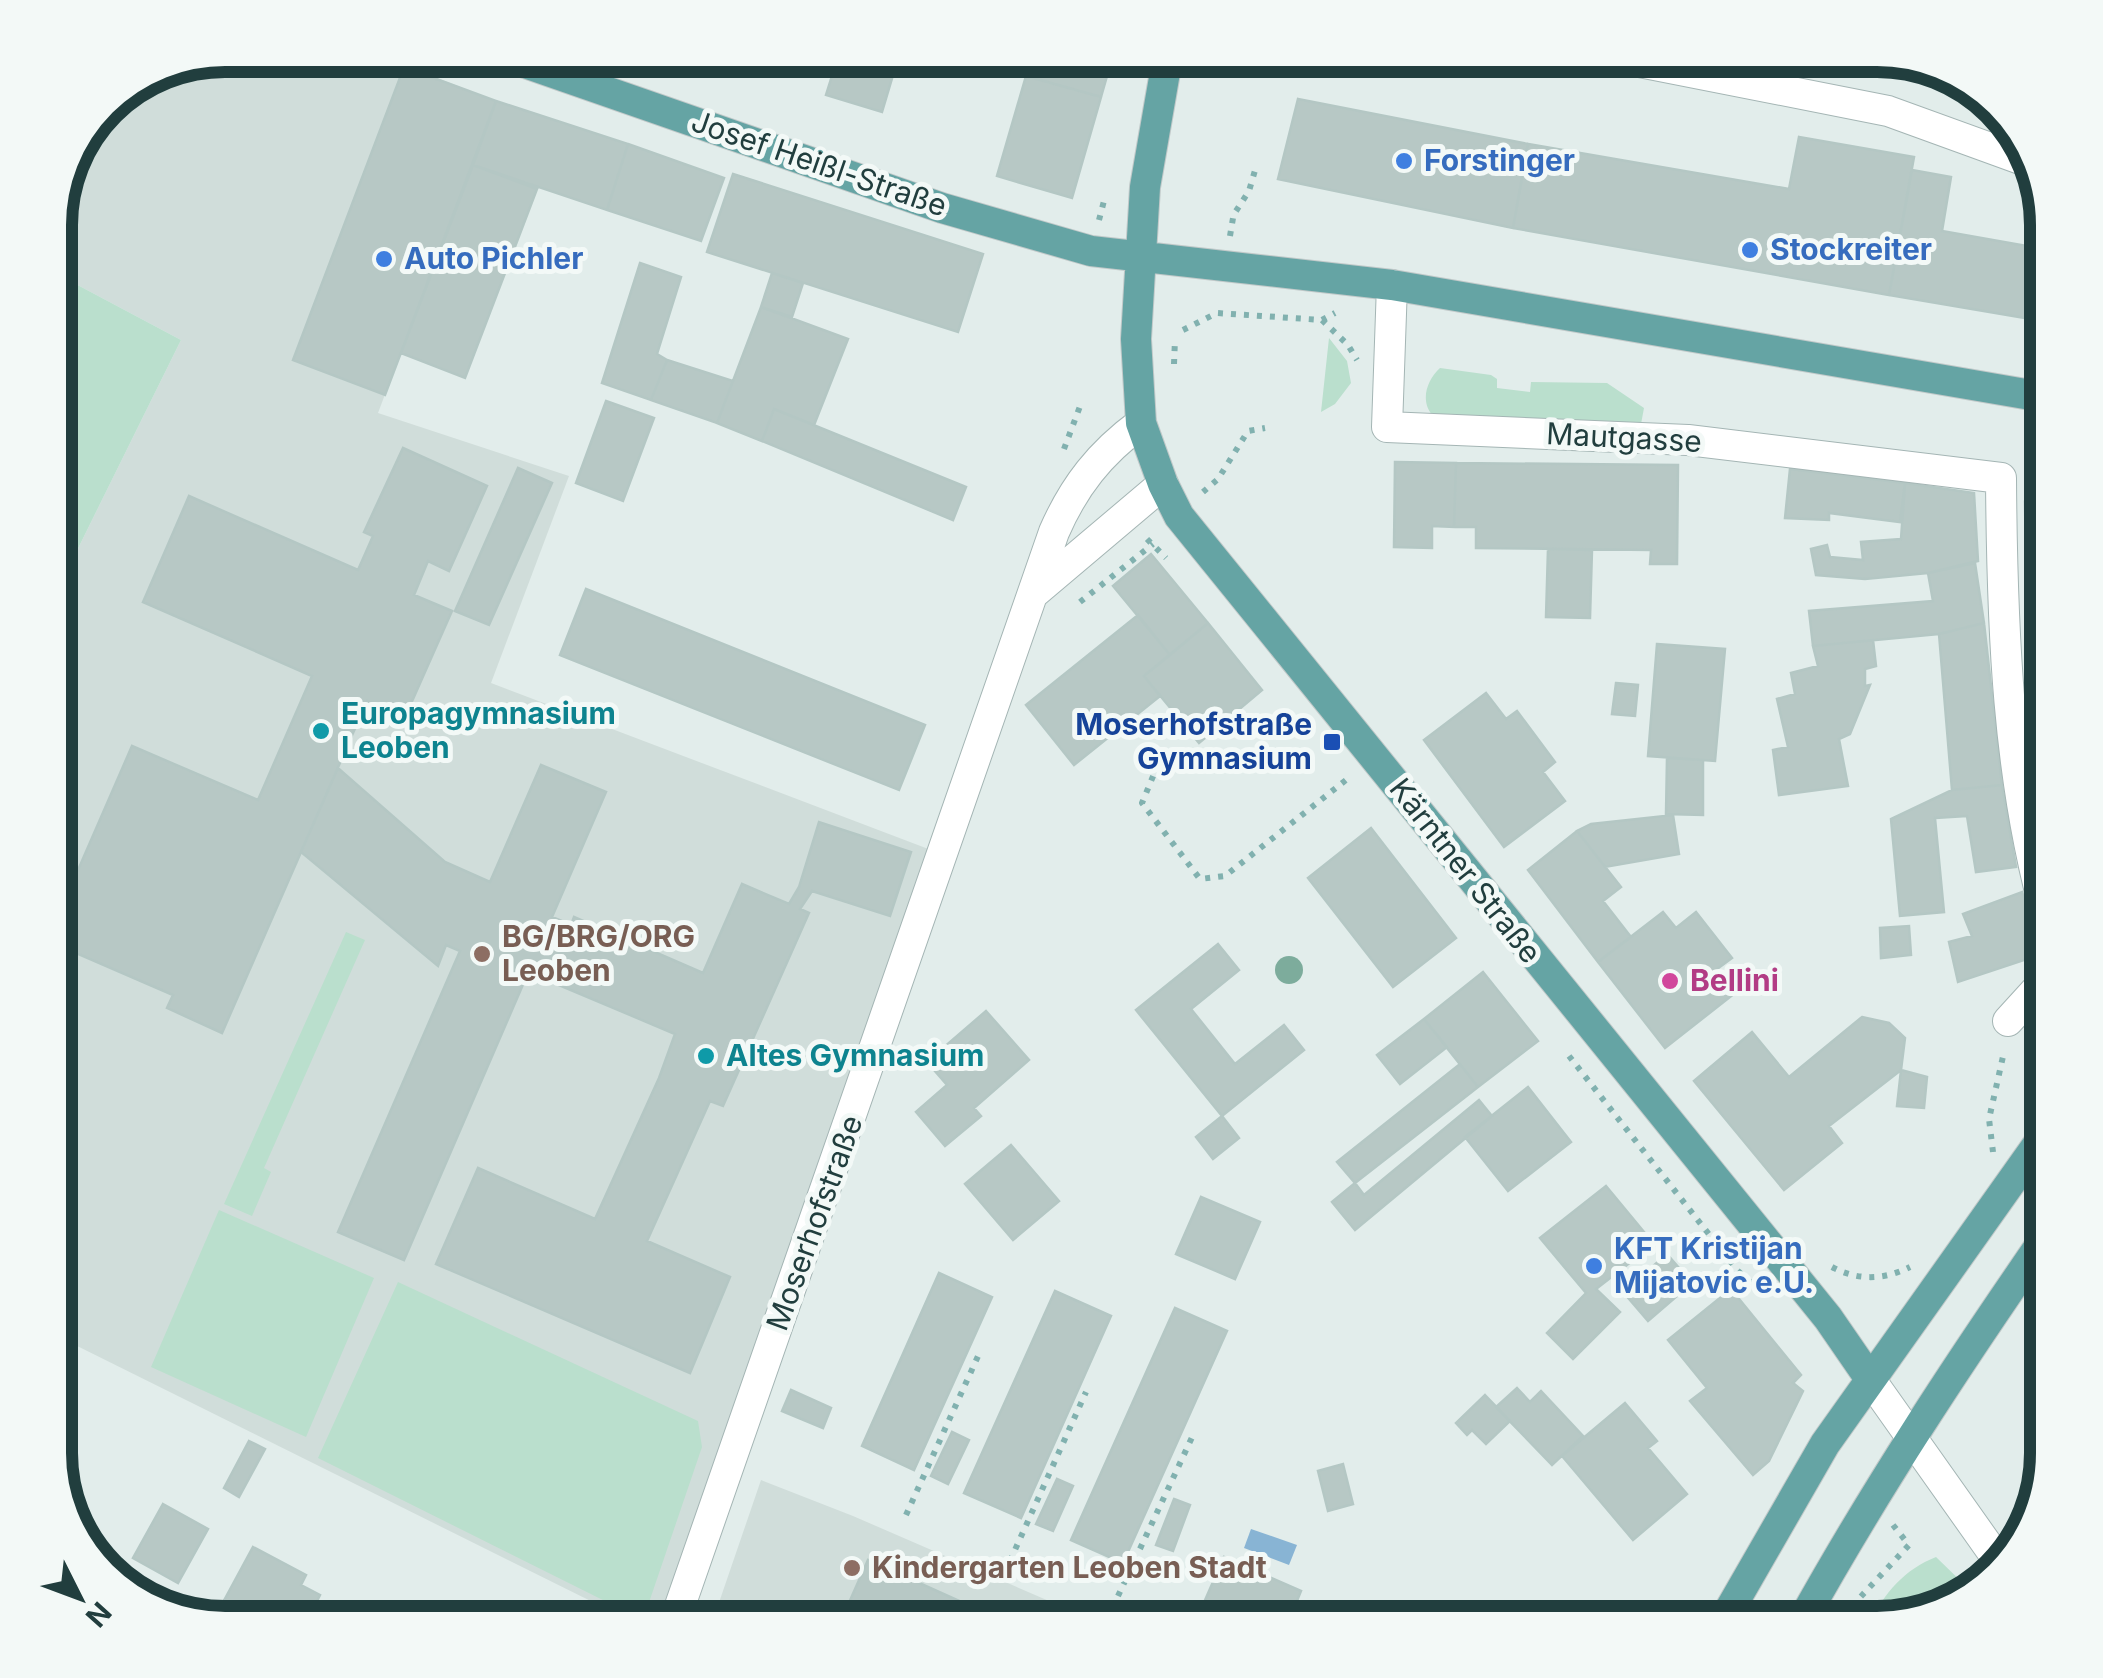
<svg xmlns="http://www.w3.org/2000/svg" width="2103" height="1678" viewBox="0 0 2103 1678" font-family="Inter,sans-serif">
<rect width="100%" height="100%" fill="#e2edeb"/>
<path fill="#d0ddda" d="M226 55H378L496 101 378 413 569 476 491 683 931 850 674 1623H635L55 1335V595L181 340 55 273V214L72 151 113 98Z
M761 1480 853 1516 1093 1620 712 1623Z"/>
<path fill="#badfcd" d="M55 273 181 340 55 595Z
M1329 338 1347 361 1351 383 1335 404 1321 412Z
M1440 368 1491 375 1497 379V388L1530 392 1531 382 1607 383 1644 408 1641 424 1435 418C1419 403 1426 381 1440 368Z
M346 932 365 940 264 1168 271 1172 252 1216 224 1204Z
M219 1210 374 1278 306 1437 151 1367Z
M398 1282 698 1421 702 1447 643 1620 318 1458Z
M1936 1557 1971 1591 1952 1606 1870 1623C1884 1593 1905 1569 1936 1557Z"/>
<path fill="#88b4d4" d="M1251 1529 1297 1545 1289 1565 1244 1548Z"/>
<path fill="#b7c8c5" stroke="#b4c7c4" stroke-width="2.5" d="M809 55H899L882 112 826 95 836 63Z
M1032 55H1113L1101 97 1026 76Z
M404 67 496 101 385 395 293 360Z
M1026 76 1101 97 1072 198 997 176Z
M1298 99 1528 144 1513 228 1278 179Z
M496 101 628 144 607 210 473 165Z
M1799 137 1914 157 1889 295 1513 228 1528 144 1789 189Z
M628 144 724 178 701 241 607 210Z
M473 165 537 189 465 378 401 353Z
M1912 170 1951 177 1942 231 2038 248 2025 318 1889 295Z
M733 174 983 254 958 332 707 252Z
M640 263 681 277 657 354 667 360 651 400 602 383Z
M772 273 803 283 792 317 761 307Z
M761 307 848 339 814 425 774 409 762 441 717 423Z
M667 360 733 381 717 423 651 400Z
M606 401 654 418 623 501 576 483Z
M774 409 966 487 953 520 762 441Z
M403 448 487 486 449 571 428 561 414 595 452 611 405 717 367 701 222 1033 167 1008 173 995 55 944V923L132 746 258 800 312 676 143 602 189 496 358 570 373 536 364 532Z
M1395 462 1456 463 1454 527 1432 526V548L1394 547Z
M1456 463 1678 465 1677 564H1650L1651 550 1476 548V527H1454Z
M518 468 552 483 489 625 455 611Z
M1790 469 1905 483 1900 522 1829 513V520L1785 518Z
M1905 483 1974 493 1978 561 1928 573 1865 579 1816 575 1811 549 1827 545 1830 557 1863 560 1861 542 1901 539Z
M2025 502 2048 505V621L2027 623Z
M1548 549 1592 550 1590 618 1546 617Z
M1151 554 1208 623 1170 655 1113 586Z
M1975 563 1984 623 1939 634 1813 646 1809 611 1933 601 1928 573Z
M586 589 925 725 899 790 560 655Z
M1138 615 1170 655 1144 676 1160 696 1074 765 1026 705Z
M2048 621V760L2038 761 2027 623Z
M1208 623 1262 690 1199 743 1144 676Z
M1984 623 2002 785 1952 790 1939 634Z
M1873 640 1876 666 1865 669V686L1870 685 1850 734 1839 739 1848 786 1779 795 1773 750 1788 747 1777 699 1795 694 1791 673 1818 666 1813 646Z
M1657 644 1725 649 1715 761 1648 756Z
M1616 683 1638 685 1635 716 1612 714Z
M1486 693 1506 719 1517 711 1555 762 1543 772 1565 801 1504 847 1424 740Z
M1667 758 1703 760V815L1666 814Z
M541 765 606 792 552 917 571 925 574 917 703 973 742 884 789 904 799 887 819 822 911 852 890 916 812 891 800 909 809 913 723 1106 710 1101 647 1241 730 1277 690 1373 436 1264 478 1168 595 1219 659 1078 675 1034 547 980 550 973 531 966 404 1260 338 1232 460 951 446 945 438 966 301 852 338 768 445 862 490 882Z
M2002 785 2016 867 1976 872 1967 816 1935 818 1944 912 1900 916 1891 819 1952 790Z
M1673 815 1679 854 1605 867 1577 831 1591 824Z
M1371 828 1456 938 1393 987 1308 878Z
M1577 831 1621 887 1603 901 1631 937 1598 962 1528 870Z
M2022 892 2045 953 1958 982 1949 942 1972 936 1963 914Z
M1663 912 1676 928 1696 912 1732 958 1717 969 1735 993 1665 1048 1598 962Z
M1909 926 1911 955 1881 958 1880 928Z
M1218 944 1239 970 1191 1009 1235 1064 1284 1025 1304 1050 1222 1116 1136 1010Z
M1483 972 1538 1041 1478 1087 1424 1019Z
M986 1011 1029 1060 974 1108 981 1116 945 1146 916 1112 947 1085 927 1062Z
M1862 1017 1889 1023 1905 1038 1901 1070 1829 1126 1842 1143 1784 1190 1694 1081 1752 1032 1789 1077Z
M1424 1019 1447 1047 1400 1084 1377 1055Z
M1460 1064 1478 1087 1355 1183 1337 1162Z
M1901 1070 1927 1077 1924 1108 1897 1106Z
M1528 1087 1571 1142 1508 1191 1465 1137Z
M1479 1100 1492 1116 1355 1230 1332 1202 1355 1183 1364 1195Z
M1222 1116 1239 1138 1213 1159 1196 1137Z
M1011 1145 1059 1201 1013 1240 965 1184Z
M1606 1186 1654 1244 1596 1289 1620 1312 1573 1359 1547 1333 1586 1293 1540 1238Z
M1201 1197 1260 1222 1235 1279 1176 1254Z
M1667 1254 1692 1283 1648 1321 1623 1292Z
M939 1273 992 1297 914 1470 862 1446Z
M1731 1289 1801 1375 1793 1383 1803 1391 1769 1461 1753 1475 1690 1401 1707 1388 1668 1340Z
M1055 1291 1111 1316 1021 1518 964 1493Z
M1175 1308 1227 1331 1123 1563 1071 1540Z
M1517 1388 1530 1402 1541 1391 1583 1436 1552 1465 1496 1407Z
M791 1390 831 1408 823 1428 782 1411Z
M1485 1395 1510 1421 1486 1444 1472 1430 1467 1435 1456 1423Z
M1625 1403 1657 1441 1648 1448 1687 1494 1633 1540 1562 1456Z
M952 1432 969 1440 948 1484 931 1476Z
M249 1441 265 1449 239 1497 224 1488Z
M1343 1464 1353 1504 1328 1511 1318 1471Z
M1057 1479 1073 1486 1053 1531 1036 1524Z
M1174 1499 1190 1505 1173 1551 1156 1545Z
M163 1504 208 1529 178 1583 133 1558Z
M253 1547 306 1575 301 1585 320 1595 306 1623H225L214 1619Z
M1224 1557 1301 1591 1288 1623H1195Z
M868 1560 1004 1621V1623H840Z"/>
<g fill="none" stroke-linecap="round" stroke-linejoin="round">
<g stroke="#a4b5b4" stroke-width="32">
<path id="minor" d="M1604 55 1888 111 2034 164
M1392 285 1387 427 1688 440 2001 478C2002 626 2007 779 2048 921
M1034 593 1163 484
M2008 1021 2039 987 2048 970
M1870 1379 2003 1567
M674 1623 1054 532C1074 486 1100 453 1141 423"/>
</g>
<g stroke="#c1c9c9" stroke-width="32">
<path id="major" d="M502 55 942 208 1091 251 1392 285 2048 398
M1168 55 1145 187 1136 339 1141 423 1163 484 1179 516 1828 1318 1870 1379
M1722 1623 1825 1444 2048 1130
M1801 1623C1876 1488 1960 1361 2048 1234"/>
</g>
<path stroke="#81b1af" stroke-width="6" stroke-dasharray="5 8" stroke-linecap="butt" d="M1236 211 1249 191 1256 167
M1099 220 1105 197
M1230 236 1233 218
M1322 320 1348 345 1357 360
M1183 330 1217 313 1322 320 1335 313
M2039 355 2048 344
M1174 364 1175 339
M1064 449 1082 401
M1203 492 1218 479 1248 431 1265 428
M1147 539 1166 558
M1080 602 1153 544
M1163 752 1142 803 1200 879 1225 876 1351 776
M1569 1056 1737 1270 1759 1290
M2039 1099 2048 1086
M1993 1152 1989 1119 2004 1052
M1832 1267C1858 1281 1884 1280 1910 1267
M906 1515 979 1354
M1893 1525 1905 1540
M1010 1561 1086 1392
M1118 1596 1195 1431
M1852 1606 1909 1545"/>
<use href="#minor" stroke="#fff" stroke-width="30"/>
<use href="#major" stroke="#65a4a4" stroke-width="30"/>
</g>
<circle fill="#7dac9c" cx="1289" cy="970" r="14"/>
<g fill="#3f7fe0" stroke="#f3f9f7" stroke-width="4">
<circle cx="1404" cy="161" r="10"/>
<circle cx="1750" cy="250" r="10"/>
<circle cx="384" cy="259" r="10"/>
<circle cx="1594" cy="1266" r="10"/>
</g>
<g fill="#0f9aa8" stroke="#f3f9f7" stroke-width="4">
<circle cx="321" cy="731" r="10"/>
<circle cx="706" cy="1056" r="10"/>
</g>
<rect fill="#1a4fb4" stroke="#f3f9f7" stroke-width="4" x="1322" y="732" width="20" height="20" rx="5"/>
<g fill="#8d6e63" stroke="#f3f9f7" stroke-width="4">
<circle cx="482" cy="954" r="10"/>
<circle cx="852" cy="1568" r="10"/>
</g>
<circle fill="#d1479c" stroke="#f3f9f7" stroke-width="4" cx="1670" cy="981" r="10"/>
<g text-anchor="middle" stroke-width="10" stroke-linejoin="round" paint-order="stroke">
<g font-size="30" font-weight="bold" fill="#366cbe" stroke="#f3f9f7" text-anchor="start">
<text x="1424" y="171">Forstinger</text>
<text x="1770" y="260">Stockreiter</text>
<text x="404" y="269">Auto Pichler</text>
<text x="1614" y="1259">KFT Kristijan<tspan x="1614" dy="34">Mijatovic e.U.</tspan></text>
</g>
<g font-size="30" fill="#213e3e" stroke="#f3f9f7">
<text transform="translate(819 164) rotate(19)" y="10">Josef Heißl-Straße</text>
<text transform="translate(1624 438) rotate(3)" y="10">Mautgasse</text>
<text transform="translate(1465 871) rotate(52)" y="10">Kärntner Straße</text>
<text transform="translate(815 1223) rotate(-70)" y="10">Moserhofstraße</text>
</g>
<g font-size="30" font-weight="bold" fill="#0d838f" stroke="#f3f9f7" text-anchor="start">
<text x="341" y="724">Europagymnasium<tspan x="341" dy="34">Leoben</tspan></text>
<text x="726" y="1066">Altes Gymnasium</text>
</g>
<g font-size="30" font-weight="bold" fill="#164399" stroke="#f3f9f7" text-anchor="end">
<text x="1312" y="735">Moserhofstraße<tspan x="1312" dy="34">Gymnasium</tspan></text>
</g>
<g font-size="30" font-weight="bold" fill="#785e54" stroke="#f3f9f7" text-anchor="start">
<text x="502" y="947">BG/BRG/ORG<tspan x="502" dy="34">Leoben</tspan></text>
<text x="872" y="1578">Kindergarten Leoben Stadt</text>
</g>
<g font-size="30" font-weight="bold" fill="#b23c85" stroke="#f3f9f7" text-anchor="start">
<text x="1690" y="991">Bellini</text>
</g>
</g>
<path d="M0 0H2103V1678H0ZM225 72H1877A153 153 0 0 1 2030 225V1453A153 153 0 0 1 1877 1606H225A153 153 0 0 1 72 1453V225A153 153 0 0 1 225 72Z" fill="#f3f9f7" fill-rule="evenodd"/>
<path fill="none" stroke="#213e3e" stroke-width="12" d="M225 72H1877A153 153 0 0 1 2030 225V1453A153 153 0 0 1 1877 1606H225A153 153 0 0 1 72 1453V225A153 153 0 0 1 225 72Z"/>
<g transform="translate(80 1598) rotate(132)" stroke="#f3f9f7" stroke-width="8" paint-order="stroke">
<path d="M0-8L18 38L0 25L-18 38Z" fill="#213e3e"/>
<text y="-15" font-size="28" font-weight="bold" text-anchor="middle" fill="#213e3e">N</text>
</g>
</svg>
